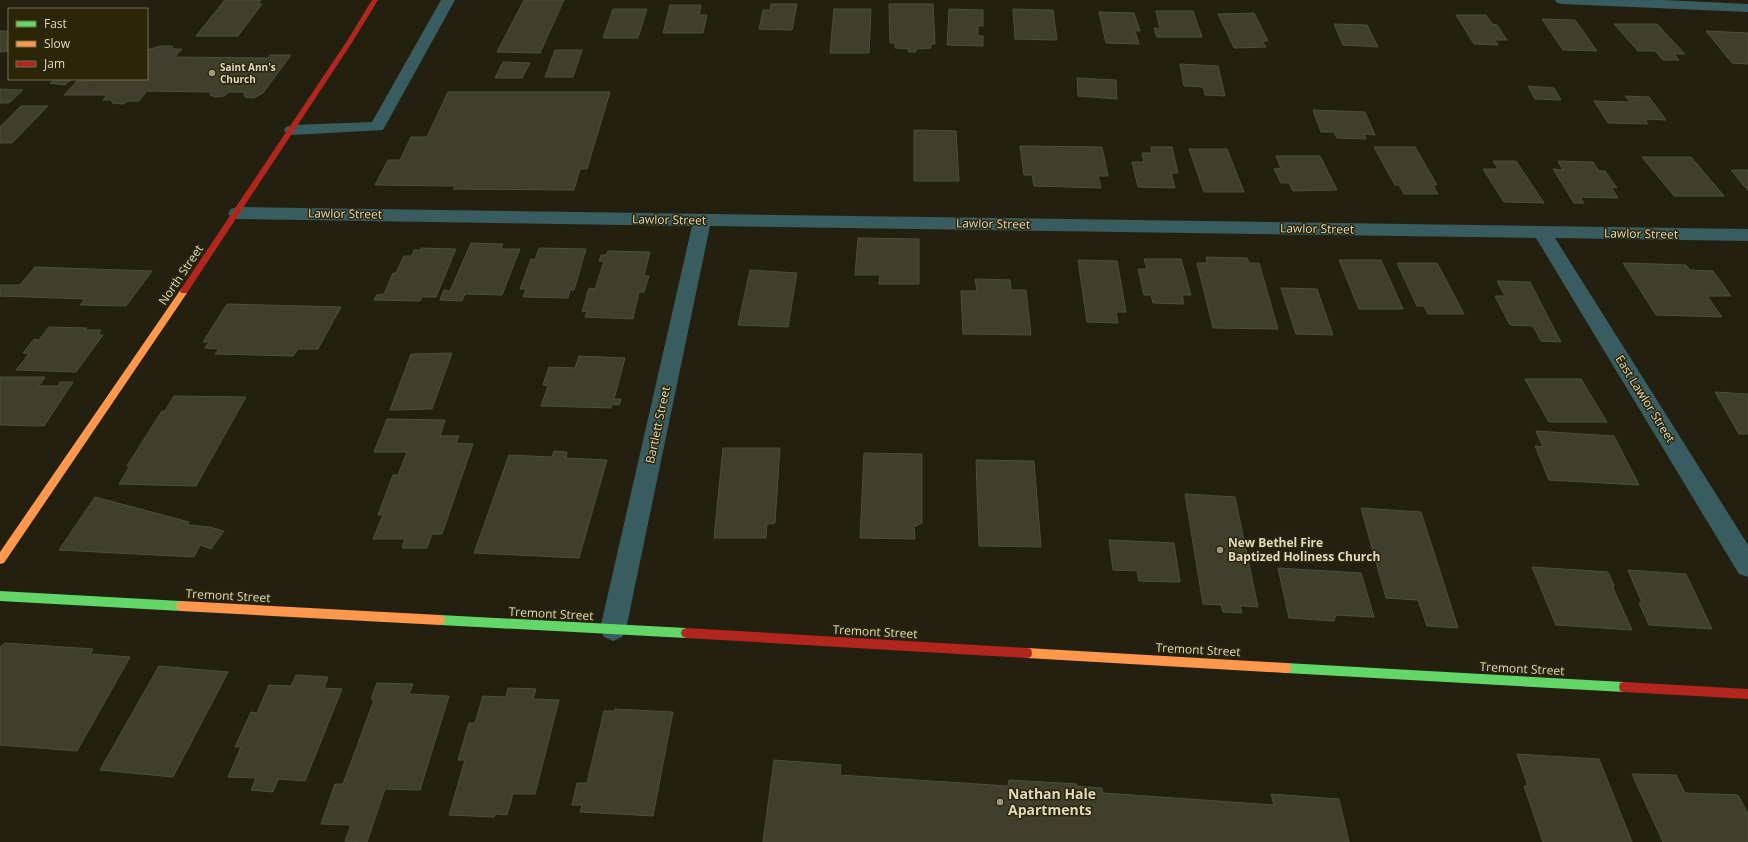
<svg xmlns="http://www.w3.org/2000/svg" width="1748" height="842" viewBox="0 0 1748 842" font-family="'Open Sans',sans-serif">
<rect width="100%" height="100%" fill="#232010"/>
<path fill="#403f2c" stroke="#4e4e3a" d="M229 0H261L258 4H262L238 36H196L224 1Z
M524 0H564L540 53 497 52Z
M771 4H797L792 30 759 29 763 10H770Z
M889 4H933L935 44H931V48L916 49V52H908L909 49 895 48V43H890Z
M670 5H701L699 15H707L703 33H663Z
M613 9H647L638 38H603Z
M834 9H871L869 53H830Z
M949 9 983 10V26H978V36H983V46L947 45Z
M1013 9 1053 10 1057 40 1015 39Z
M1156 11H1193L1202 37H1157L1154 28 1160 29Z
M1099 12 1134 13 1140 31H1135L1139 44 1106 43Z
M1254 13 1268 41H1262L1266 47 1234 48 1218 14Z
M1456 15H1486L1492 24 1497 25 1507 40H1495L1498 45 1474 44Z
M1542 19 1575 20 1597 51 1563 50Z
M1334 24 1367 25 1378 47 1343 45Z
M1614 24H1657L1685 54H1674L1679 60H1663L1655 51H1638Z
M0 31H9L8 51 0 52Z
M1706 31 1748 33V64L1732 63Z
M161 46H172L173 49H182L175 57 268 58 270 55H291L263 93 254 98 245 97 244 94 245 92H229L224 96 215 97 210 95 211 92 147 91 139 101H128L123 104 112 103V100H103L107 95H64L77 81H92V79H147V50Z
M555 50H582L573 77H545Z
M503 62 530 63 522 78H495Z
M1180 64 1218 66 1225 96 1205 95 1203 87 1184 86Z
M1077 78 1116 80 1117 99 1078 96Z
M55 79H72L65 85 50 83Z
M1528 86 1554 88 1561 100 1535 99Z
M0 89 23 90 9 103H0Z
M448 92H610L587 169H580L574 190 453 189 455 186 375 185 388 160H400L411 137H427Z
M1625 96 1649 97 1666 120 1645 119 1648 124 1608 123 1594 101 1630 102Z
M21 106H48L12 143H0V127Z
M1313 110 1365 112 1375 135 1364 134 1366 139 1337 138 1334 132H1321Z
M914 130 956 131 959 181H914Z
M1020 146 1102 147 1108 176H1098L1101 188 1034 186 1032 175H1024Z
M1151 147H1172L1178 173H1171L1175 188 1138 187 1132 162H1144L1142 153H1152Z
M1374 147H1415L1437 185H1433L1438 194H1404L1399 185H1395Z
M1189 149H1227L1244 192H1204Z
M1276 156H1320L1337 190 1293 191 1289 183H1281L1274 169 1281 168Z
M1642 157H1691L1724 196H1674Z
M1493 161H1516L1544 203 1504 202 1483 169H1498Z
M1558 161 1593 162 1599 171H1605L1617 188 1611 187 1618 198 1580 197 1584 203H1574L1553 169 1563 170Z
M1731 170H1748V191Z
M858 238 919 239V284H879L880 275H855Z
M471 243 503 244 501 249H520L502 295 465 294 462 301 440 300 444 290 450 291Z
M421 248 456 249 436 297H422L420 301 374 300 377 295 384 294 393 273H396L404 256H412L414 250H421Z
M539 248 586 249 574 290H570L568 298 523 297 526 289H520L531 259 535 260Z
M608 251 650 252 644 276H649L644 292H639L633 319 585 317 587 311 582 312 589 288 595 289 604 261H599L601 255H606Z
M1206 257 1247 258 1249 263H1259L1278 329 1213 328 1197 263H1207Z
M1144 259H1181L1191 295H1182L1184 304 1153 303 1151 295H1144L1138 269H1147Z
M1078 260 1117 261 1126 312H1116L1118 323 1087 322Z
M1339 260H1381L1403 309H1359Z
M1397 263H1437L1464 314H1428L1424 306H1417Z
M1623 263 1686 265 1690 270 1713 271 1731 296H1707L1722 317 1656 315Z
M35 267 152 271 126 306 80 305 85 299 0 296V285H20Z
M750 270 797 273 788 327 738 325Z
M975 279 1010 280 1011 290H1026L1031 335 963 334 961 291H977Z
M1497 281 1530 282 1561 342 1541 341 1533 326 1510 325 1495 296H1505Z
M1281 288 1317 289 1333 335 1296 334Z
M227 304 341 307 318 349H298L293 356 215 354 219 349 205 348 209 342H203Z
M49 327 87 328 85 330H101L98 335H103L76 372 16 370 29 354 23 353 34 339 39 340Z
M452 353 432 409 390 410 411 354Z
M579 356 625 358 614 399H621L619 405 612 404 611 408 541 406 548 386 543 385 549 367 575 368Z
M0 377H45L39 386H58L60 382H73L44 426 0 425Z
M1525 379H1581L1607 422H1549Z
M1715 392 1748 394V434H1739Z
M174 396 246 397 196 486 119 484 130 466H127L162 411H165Z
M387 419 445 420 440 436H459L456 443 473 444 442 534H432L427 548H402L405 539H373L383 515H378L393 475H398L407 452H374Z
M1536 431 1614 436 1639 485 1549 480 1535 446 1543 447Z
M723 448H780L775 523 767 524 766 538H714Z
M554 451 567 452 566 458 607 460 579 558 474 553 509 455 552 457Z
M864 453 922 454V523L914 527 915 539 860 538Z
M976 460 1034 461 1041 547 979 546Z
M1185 494 1235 497 1258 607 1240 606 1242 613 1223 612 1221 605 1203 604Z
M95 497 189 522 187 525 210 527 224 531 211 549 200 545 194 557 59 550Z
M1361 508 1421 512 1458 628 1427 626 1418 600 1386 598Z
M1109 540 1174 543 1180 582 1139 581 1137 571 1113 570Z
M1532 567 1608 572 1614 585 1613 588 1632 630 1556 625Z
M1278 568 1361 573 1374 617 1336 615 1334 621 1289 618Z
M1628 570 1686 574 1712 629 1649 625 1639 603H1642Z
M5 643 93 649 90 654 130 657 77 751 0 745V647Z
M159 666 228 672 173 777 100 770Z
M296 675 328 677 324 688 342 689 305 781 278 779 273 792 251 790 256 778 228 777 241 747H235L251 712 257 713 269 685 291 686Z
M377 683 413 684 409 694 449 696 420 790 385 789 367 842 345 841 351 825 321 824 335 784H343L374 700 371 699Z
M508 688 536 689 533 699 559 700 535 794H513L507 815 496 814 494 817 449 815 465 760H458L469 723H475L483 696 506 697Z
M615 709 673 712 653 816 580 812 582 805H572L577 783H587L604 711H615Z
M1517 754 1599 759 1632 842H1543L1524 786H1528Z
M774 760 841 765 840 775 1008 786 1009 780 1077 784 1076 786 1102 788 1103 793 1274 805 1271 794 1339 799 1349 842H763Z
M1632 774 1676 775 1685 793 1738 795 1748 814V842H1663Z"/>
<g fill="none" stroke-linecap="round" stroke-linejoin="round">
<path fill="#385c5f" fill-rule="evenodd" d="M441 0H455L383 130 292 135 286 133 284 130 286 127 292 125 372 122Z"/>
<path fill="#385c5f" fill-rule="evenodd" d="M1555 0H1663L1748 4V12L1562 4 1557 3Z
M237 207 1748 229V241L1555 238 1748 545V577L1739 574 1536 238 710 226 626 629 622 637 613 641 604 637 600 629 692 226 237 219 231 217 228 213 231 209Z"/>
<path fill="#63d668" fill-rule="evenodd" d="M0 591 181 601 185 603 186 606 185 609 181 611 0 601Z
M440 615 686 628 690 630 691 633 690 636 686 638 440 625 436 623 435 620 436 617Z
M1286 663 1624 682 1628 683 1629 687 1628 691 1624 692 1286 673 1282 672 1281 668 1282 664Z"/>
<path fill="#ff974d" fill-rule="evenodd" d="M184 288 187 289 188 291 187 293 4 563 0 564V552L181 289Z
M181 601 440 615 444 617 445 620 444 623 440 625 181 611 177 609 176 606 177 603Z
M1027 648 1286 663 1290 664 1291 668 1290 672 1286 673 1027 658 1023 657 1022 653 1023 649Z"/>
<path fill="#b3261e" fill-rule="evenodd" d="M372 0H378L353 41 187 293H181L180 291 181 289 347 41Z
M686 628 1027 648 1031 649 1032 653 1031 657 1027 658 686 638 682 636 681 633 682 630Z
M1624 682 1748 689V699L1624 692 1620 691 1619 687 1620 683Z"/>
</g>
<g fill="#9e9981" stroke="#2b2608" stroke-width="1.5">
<circle cx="212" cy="73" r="4"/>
<circle cx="1220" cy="550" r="4"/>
<circle cx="1000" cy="802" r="4"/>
</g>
<g text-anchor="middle" stroke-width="3" stroke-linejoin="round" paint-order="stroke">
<g font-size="10" font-weight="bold" fill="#e0dabe" stroke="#2b2608" text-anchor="start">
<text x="220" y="71">Saint Ann's<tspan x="220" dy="12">Church</tspan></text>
</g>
<g font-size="12" fill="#e0dabe" stroke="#2b2608">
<text transform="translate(345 214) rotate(1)" y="4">Lawlor Street</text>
<text transform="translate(669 220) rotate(1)" y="4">Lawlor Street</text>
<text transform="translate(993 224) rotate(1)" y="4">Lawlor Street</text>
<text transform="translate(1317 229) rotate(1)" y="4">Lawlor Street</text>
<text transform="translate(1641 234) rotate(1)" y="4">Lawlor Street</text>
<text transform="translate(181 275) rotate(-56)" y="4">North Street</text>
<text transform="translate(1645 399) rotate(58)" y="4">East Lawlor Street</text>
<text transform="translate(658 425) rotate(-78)" y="4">Bartlett Street</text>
<text transform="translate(228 596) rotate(3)" y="4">Tremont Street</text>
<text transform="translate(551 614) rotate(3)" y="4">Tremont Street</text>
<text transform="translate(875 632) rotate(3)" y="4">Tremont Street</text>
<text transform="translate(1198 650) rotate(3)" y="4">Tremont Street</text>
<text transform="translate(1522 669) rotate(3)" y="4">Tremont Street</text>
</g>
<g font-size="12" font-weight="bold" fill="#e0dabe" stroke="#2b2608" text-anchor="start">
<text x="1228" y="547">New Bethel Fire<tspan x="1228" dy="14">Baptized Holiness Church</tspan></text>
</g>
<g font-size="14" font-weight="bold" fill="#e0dabe" stroke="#2b2608" text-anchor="start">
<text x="1008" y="799">Nathan Hale<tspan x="1008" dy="16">Apartments</tspan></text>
</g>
</g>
<rect x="8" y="8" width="140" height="72" fill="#2b2608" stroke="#736e51"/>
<rect x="16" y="21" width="20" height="6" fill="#63d668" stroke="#736e51"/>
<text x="44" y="28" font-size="12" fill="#e0dabe">Fast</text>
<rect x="16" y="41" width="20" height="6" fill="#ff974d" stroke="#736e51"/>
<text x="44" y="48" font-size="12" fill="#e0dabe">Slow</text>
<rect x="16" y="61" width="20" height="6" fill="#b3261e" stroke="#736e51"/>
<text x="44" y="68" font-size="12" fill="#e0dabe">Jam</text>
</svg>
